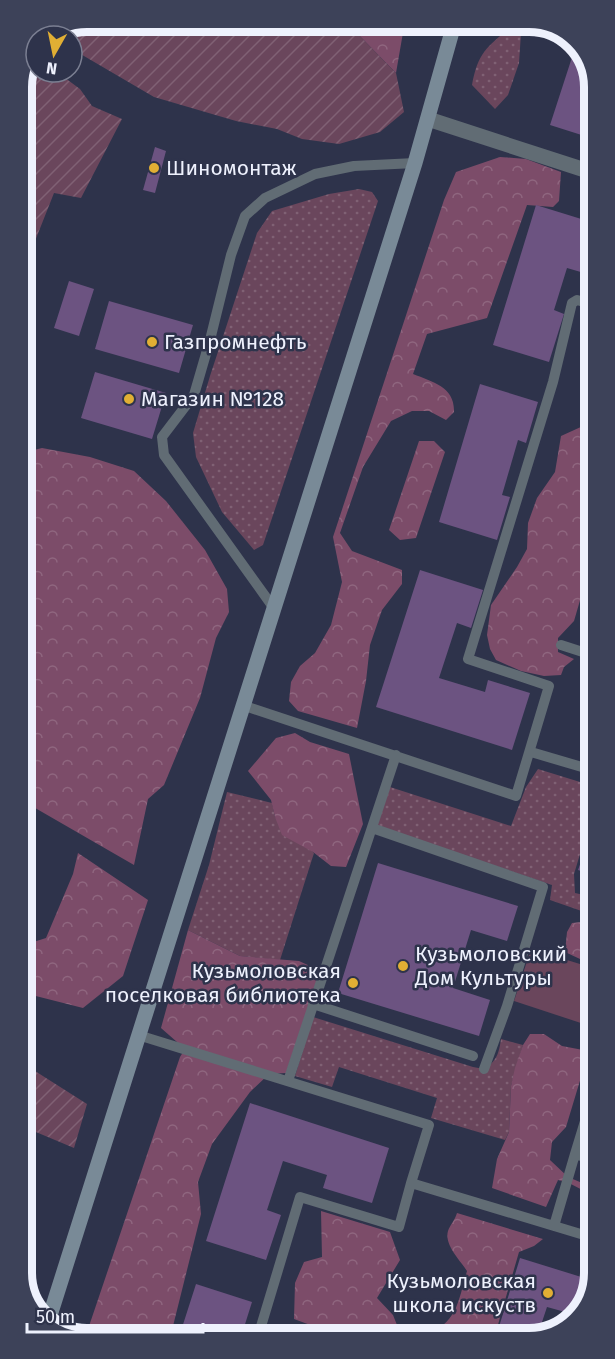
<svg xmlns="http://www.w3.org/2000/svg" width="615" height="1359" viewBox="0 0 615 1359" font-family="'Fira Sans',sans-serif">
<defs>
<pattern id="grass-dots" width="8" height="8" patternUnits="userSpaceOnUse" patternTransform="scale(1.5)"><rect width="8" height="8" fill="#6a465c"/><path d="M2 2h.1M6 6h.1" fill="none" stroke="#806174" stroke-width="1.8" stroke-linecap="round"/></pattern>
<pattern id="forest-crowns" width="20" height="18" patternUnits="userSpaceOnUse" patternTransform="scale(1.5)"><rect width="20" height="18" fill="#7c4c69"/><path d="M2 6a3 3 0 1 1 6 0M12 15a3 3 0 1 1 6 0" fill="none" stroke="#8f667f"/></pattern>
<pattern id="garden-furrows" width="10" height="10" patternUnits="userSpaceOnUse" patternTransform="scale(1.5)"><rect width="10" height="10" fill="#6a465c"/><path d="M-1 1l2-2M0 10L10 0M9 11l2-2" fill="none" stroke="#806174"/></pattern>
</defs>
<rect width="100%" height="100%" fill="#2e334b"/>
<path fill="url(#grass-dots)" d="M512 26 521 33 519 63 508 95 495 109 472 85C478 52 487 47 512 26Z
M359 189 372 192 378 201 263 545 254 550 222 512 196 457 193 433 210 376 257 233 272 211 329 194Z
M538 769 593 786V825L584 841 574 874 575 893 593 897V915L550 900 552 885 377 826 390 787 511 826 526 787Z
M227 792 272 803 275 817 314 853 280 960 240 956 188 930 209 865Z
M313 1017 473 1067 484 1069C497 1061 499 1053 501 1039L523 1045 511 1086 509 1132 505 1140 431 1118 437 1098 339 1067 332 1087 295 1076Z"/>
<path fill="url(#forest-crowns)" d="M345 21H405L396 73Z
M500 157 526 159 561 172 559 201 553 207 527 205 487 318 427 334 413 374C433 382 455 387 454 412L446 420 429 411H412L391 421 363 467 340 533 352 551 402 570V584L382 610 370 645 366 681 357 728 298 711 289 701 291 682 300 666 315 653 331 625 342 582 333 537 444 200 456 172Z
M591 417 592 575 581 597 574 621 558 638V652L574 659 564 667 561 675 544 676 521 671 496 660 490 649 487 635 491 605 517 567 527 549 528 523 537 498 555 472 561 436 583 426Z
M419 441H434L445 452 416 538 400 540 389 530Z
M42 448 90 457 134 471 166 501 205 550 227 589 229 612 216 638 200 698 164 785 148 799 134 865 23 801 22 453Z
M295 733 310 742 349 754 363 824 346 867 331 866 313 852 282 835 275 817 271 800 248 771 276 738Z
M78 853 148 900 123 976 83 1008 24 993V945L46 938 73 874Z
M581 922 593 926V952L588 959H580L565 952 567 932 572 923Z
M188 930 240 956 299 961 321 971 286 1073 269 1074 250 1092 212 1144 198 1182 201 1214 171 1334 169 1337 85 1338 180 1057 185 1049 161 1028Z
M530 1034H544L562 1046 583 1050 591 1063 582 1074 566 1127 552 1142 550 1160 568 1177 594 1188V1196L567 1182 558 1180 546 1207 492 1188 497 1159 509 1132 511 1086 515 1068 523 1045Z
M321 1211 390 1232 400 1260 377 1298 393 1315 401 1335 340 1336 294 1319 295 1283 304 1262 322 1257Z
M457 1213 543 1239 534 1246 519 1252 495 1335H423C457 1325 458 1302 467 1271 460 1260 444 1245 448 1231 450 1225 455 1220 457 1213Z"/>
<path fill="#6a465c" d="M531 949 593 968V1027L514 1001Z"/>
<path fill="url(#garden-furrows)" d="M87 21H345L396 73 404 112 380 132 339 144 302 139 277 129 236 121 154 97 72 49V36L78 25Z
M34 55 36 57V72H57L80 89 92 106 122 119 81 198 54 193 22 274 21 83Z
M24 1064 87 1104 74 1148 24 1127Z"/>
<path fill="#6c5381" d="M576 45 590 65 591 138 550 125Z
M155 147 166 151 155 193 143 190Z
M536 205 591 222V275L567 268 554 310 564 314 549 362 493 345Z
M69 281 94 289 79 336 54 328Z
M109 301 193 325 179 373 95 349Z
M95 372 166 393 152 439 81 418Z
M480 384 538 402 526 443 518 440 502 495 510 497 497 540 439 522Z
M420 570 483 590 471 628 457 623 439 678 485 692 488 680 530 693 512 750 376 707Z
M592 598V623L584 621Z
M587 845 593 847V875L578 870Z
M378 863 518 906 507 941 471 930 453 988 490 1000 479 1036 338 993Z
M250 1103 389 1148 372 1203 323 1188 327 1175 283 1161 267 1210 281 1215 266 1260 206 1241Z
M520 1258 591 1280 581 1312 576 1315 547 1307 538 1334 513 1335 498 1330Z
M196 1284 252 1302 241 1337H179Z"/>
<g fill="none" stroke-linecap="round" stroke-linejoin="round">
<path stroke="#616c74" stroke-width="10" d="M273 607 164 455 162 437 194 395 210 340 231 255 245 216 265 198 315 174 354 166 415 163
M561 645 592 655
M242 705 516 796 549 686 468 659 553 382 572 303 577 300 591 304
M531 752 592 770
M372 828 543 887 507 1006 484 1069
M313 1004 473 1056
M138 1035 429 1125 411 1183 594 1238
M288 1081 396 755
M593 1095 575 1154 594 1160
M554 1226 575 1154
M271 1336 259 1333 300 1197 399 1227 411 1183"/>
<path stroke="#616c74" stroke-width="15" d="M428 119 591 172"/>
<path stroke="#798a97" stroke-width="15" d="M47 1325 415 163 455 21"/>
</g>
<g fill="#e1af34" stroke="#2e334b" stroke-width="2">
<circle cx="154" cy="168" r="6"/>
<circle cx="152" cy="342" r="6"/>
<circle cx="129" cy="399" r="6"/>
<circle cx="403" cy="966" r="6"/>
<circle cx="353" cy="983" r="6"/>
<circle cx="548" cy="1293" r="6"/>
</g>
<g text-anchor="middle" stroke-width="5" stroke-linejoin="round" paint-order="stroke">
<g font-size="21" fill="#eef1fd" stroke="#2e334b" text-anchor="start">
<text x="166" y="175">Шиномонтаж</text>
<text x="164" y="349">Газпромнефть</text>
<text x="141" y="406">Магазин №128</text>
<text x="415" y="961">Кузьмоловский<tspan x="415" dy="24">Дом Культуры</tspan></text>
<text x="341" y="978" text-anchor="end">Кузьмоловская<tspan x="341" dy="24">поселковая библиотека</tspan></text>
<text x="536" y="1288" text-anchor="end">Кузьмоловская<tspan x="536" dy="24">школа искуств</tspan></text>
</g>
</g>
<path d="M0 0H615V1359H0ZM87 32H529A55 55 0 0 1 584 87V1273A55 55 0 0 1 529 1328H87A55 55 0 0 1 32 1273V87A55 55 0 0 1 87 32Z" fill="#3d4259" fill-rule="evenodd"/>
<path fill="none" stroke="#eef1fd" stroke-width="8" d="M87 32H529A55 55 0 0 1 584 87V1273A55 55 0 0 1 529 1328H87A55 55 0 0 1 32 1273V87A55 55 0 0 1 87 32Z"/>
<g transform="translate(54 54) rotate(189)"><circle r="28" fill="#2e334b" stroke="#7b7f92" stroke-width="1.5"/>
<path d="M0-4.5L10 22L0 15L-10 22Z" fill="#e1af34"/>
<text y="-9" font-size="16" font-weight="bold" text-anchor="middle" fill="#eef1fd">N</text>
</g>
<path d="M27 1323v9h176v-9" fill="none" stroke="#eef1fd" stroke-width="3"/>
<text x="36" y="1323" font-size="18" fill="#eef1fd" stroke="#2e334b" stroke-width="4.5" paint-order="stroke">50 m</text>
</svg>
